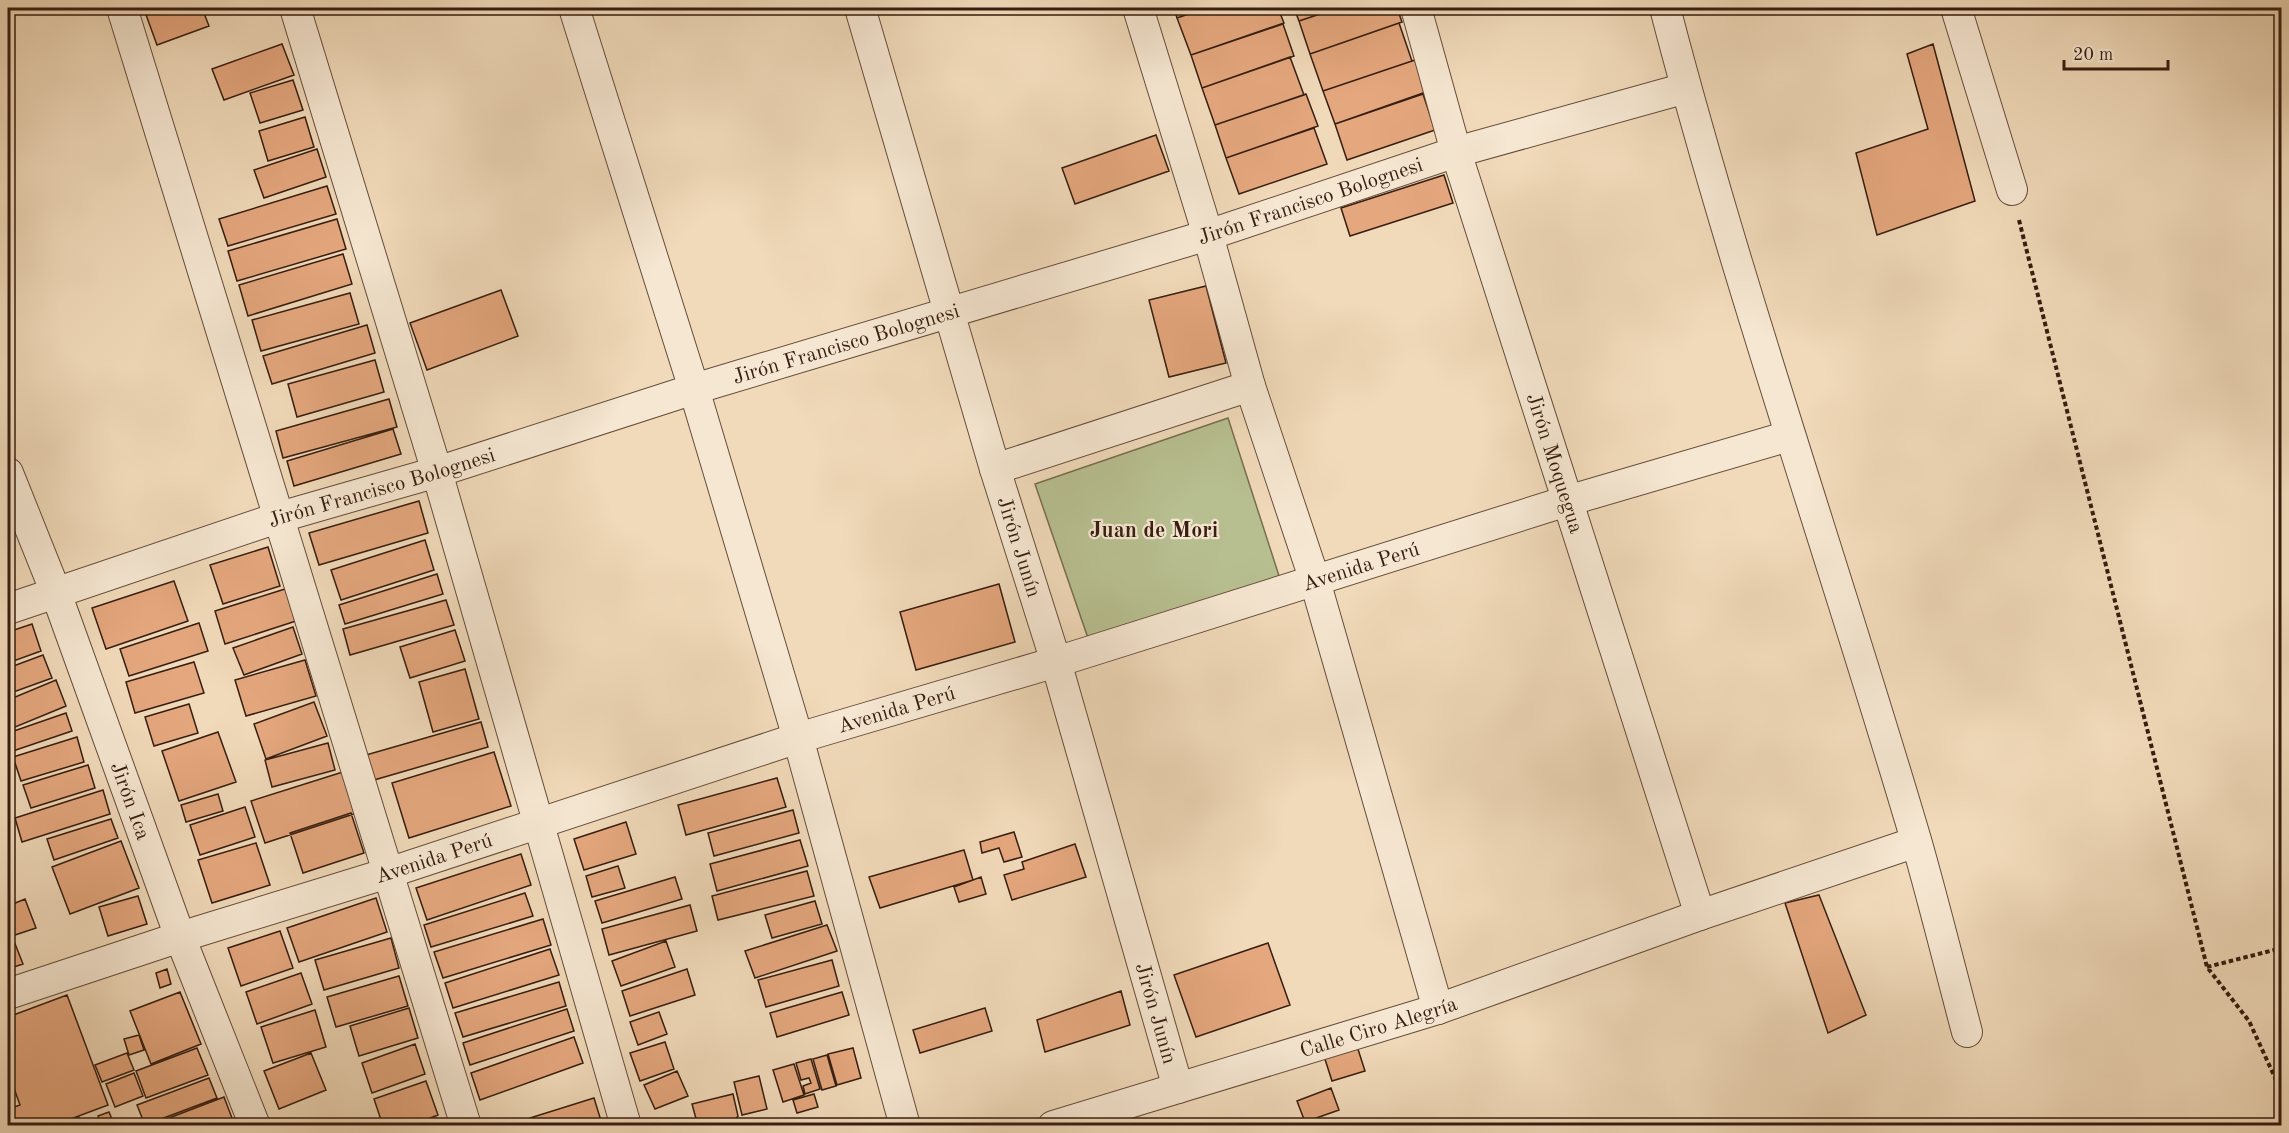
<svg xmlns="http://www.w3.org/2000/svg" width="2289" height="1133" viewBox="0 0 2289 1133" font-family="'Old Standard TT',serif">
<rect width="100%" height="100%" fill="#f1daba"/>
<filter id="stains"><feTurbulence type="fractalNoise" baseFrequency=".00333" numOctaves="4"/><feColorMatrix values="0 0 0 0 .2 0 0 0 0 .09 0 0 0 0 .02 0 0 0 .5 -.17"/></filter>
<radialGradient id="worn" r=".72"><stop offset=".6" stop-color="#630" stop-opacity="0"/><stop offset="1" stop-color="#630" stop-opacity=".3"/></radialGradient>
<path fill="#b8c091" stroke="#776e50" stroke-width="1.5" d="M1228 418 1281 582 1089 641 1035 484Z"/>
<path fill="#e5a77e" stroke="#361d10" stroke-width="1.5" d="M156 8H202L209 26 157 45 145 12Z
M1174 8H1206L1177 18Z
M1206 8H1278L1284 23 1191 55 1177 18Z
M1294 8H1338L1299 21Z
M1338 8H1397L1402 22 1310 54 1299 21Z
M1399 23 1412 61 1323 91 1310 54Z
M1283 24 1294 56 1202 88 1191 55Z
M282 44 294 75 224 100 212 69Z
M1933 44 1975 201 1877 235 1856 153 1928 129 1907 54Z
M1290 57 1304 95 1215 125 1202 88Z
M1415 60 1426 92 1335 124 1323 91Z
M293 80 303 110 260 123 250 93Z
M1306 94 1318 126 1226 158 1215 125Z
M1423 94 1435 130 1347 160 1335 124Z
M305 117 314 147 268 161 259 131Z
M1314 128 1327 164 1239 194 1226 158Z
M1156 135 1169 171 1075 204 1062 168Z
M317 149 326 177 264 198 254 170Z
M1444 175 1453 203 1350 236 1341 208Z
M327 186 336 214 228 246 219 219Z
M337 219 346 249 237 281 228 251Z
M343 254 352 284 248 316 239 285Z
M1206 286 1226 363 1169 377 1149 300Z
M501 290 518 336 427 370 410 323Z
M350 293 359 324 261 351 252 320Z
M367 325 375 353 272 384 263 356Z
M375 360 384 392 297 417 288 384Z
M389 399 397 427 283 458 276 431Z
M393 429 401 454 294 486 287 461Z
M419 501 428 533 319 565 309 533Z
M425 540 434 570 341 600 331 570Z
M268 547 280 586 223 604 210 565Z
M437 574 443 594 345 624 339 605Z
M174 581 188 621 106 649 92 608Z
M999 584 1015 642 916 670 900 612Z
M285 589 296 621 225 644 215 611Z
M446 600 454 625 350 655 343 629Z
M199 623 208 651 129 676 120 649Z
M32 624 41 651 8 663V632Z
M293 627 302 654 244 675 233 648Z
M455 630 465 661 410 678 400 647Z
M43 655 52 678 8 694V668Z
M305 660 316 696 246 716 235 680Z
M194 662 204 693 135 713 126 682Z
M465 669 479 719 433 732 419 682Z
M56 680 66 706 8 730V700Z
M314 702 327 736 266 759 254 724Z
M189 704 198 733 154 746 145 717Z
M66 713 72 731 10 752 8 733Z
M481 722 488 747 374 780 366 755Z
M218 732 236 782 179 801 162 751Z
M77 737 84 762 21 781 13 757Z
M328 743 335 770 272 787 265 760Z
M494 752 511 806 409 838 392 783Z
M88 765 95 788 31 808 23 785Z
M346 771 360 812 265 843 251 801Z
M777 778 786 807 686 835 678 805Z
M103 790 110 814 22 842 15 818Z
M218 794 223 811 186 822 181 805Z
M245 807 255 837 200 855 190 825Z
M793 810 799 833 714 856 708 833Z
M351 813 364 853 303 873 290 833Z
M111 819 118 838 54 860 47 839Z
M626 822 636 854 584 870 574 839Z
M1014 832 1022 857 1004 862 999 848 982 853 980 842Z
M800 840 808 866 717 891 710 864Z
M121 841 139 888 70 914 52 867Z
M256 843 270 885 212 903 198 860Z
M1075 844 1086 877 1012 900 1004 875 1024 869 1022 862Z
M964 850 973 880 880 908 869 877Z
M521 854 531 885 427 920 416 888Z
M618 866 625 888 592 897 586 876Z
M807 871 814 896 718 920 712 896Z
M675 877 682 899 602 923 595 901Z
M981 877 986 894 959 902 954 887Z
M525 893 533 916 431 947 424 925Z
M1819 895 1866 1015 1828 1033 1785 903Z
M138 896 147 924 108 936 99 907Z
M376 898 387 932 299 962 287 928Z
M25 899 36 928 12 936 23 964 8 969V906Z
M815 901 822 924 772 938 765 915Z
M690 905 697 931 609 955 602 929Z
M543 919 551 945 443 978 434 952Z
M827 925 837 951 755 978 745 951Z
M280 931 293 968 241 986 228 948Z
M391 938 399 968 324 990 315 960Z
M666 941 675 967 621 986 612 961Z
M1268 943 1290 1005 1196 1037 1174 975Z
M550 949 559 975 453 1008 445 983Z
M832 960 839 986 766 1007 758 980Z
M167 969 171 984 160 988 156 973Z
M687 969 695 995 630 1016 622 991Z
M301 973 312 1004 257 1024 246 992Z
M399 976 408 1006 336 1027 327 997Z
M559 982 566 1006 463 1037 455 1013Z
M1121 991 1130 1025 1045 1052 1037 1020Z
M180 992 201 1044 151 1064 130 1011Z
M842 992 849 1015 777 1037 770 1013Z
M67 995 108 1105 52 1126H8V1109L20 1105 11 1080 8 1082V1017Z
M409 1008 418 1038 359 1056 350 1026Z
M985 1008 992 1031 920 1053 913 1030Z
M567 1009 574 1031 470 1065 463 1043Z
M315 1010 326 1047 273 1063 261 1027Z
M659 1012 667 1034 638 1045 630 1022Z
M139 1035 144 1050 129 1055 124 1039Z
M574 1037 583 1063 480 1100 471 1073Z
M665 1042 674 1069 640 1081 630 1053Z
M1356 1043 1365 1071 1332 1081 1323 1053Z
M415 1044 425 1074 372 1093 362 1063Z
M197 1048 208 1075 146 1098 136 1071Z
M853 1048 861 1078 837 1085 828 1054Z
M127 1053 134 1070 102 1082 95 1065Z
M311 1053 326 1090 279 1109 264 1071Z
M827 1055 836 1086 822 1090 813 1059Z
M811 1059 820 1089 805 1094 803 1086 811 1083 809 1078 801 1080 796 1063Z
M794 1064 804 1095 783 1102 773 1070Z
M677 1071 688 1096 655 1109 644 1085Z
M134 1073 143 1096 115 1107 106 1084Z
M759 1076 767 1109 742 1115 734 1082Z
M209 1078 217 1098 145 1125 137 1105Z
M426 1081 438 1115 409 1126H383L374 1099Z
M1331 1088 1339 1110 1305 1122 1297 1101Z
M733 1094 738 1116 735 1120 713 1126H698L692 1104Z
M814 1094 818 1107 797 1113 793 1100Z
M224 1097 235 1126H148Z
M594 1098 602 1124 596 1126H532L530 1118Z
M109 1112 114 1124 102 1126 98 1116Z
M79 1117 82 1126H56Z
M436 1118 438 1126H415Z"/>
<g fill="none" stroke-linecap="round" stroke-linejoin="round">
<g stroke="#654c3a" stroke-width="32">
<g id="street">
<path d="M122 8 466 1126"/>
<path d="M295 8 437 472 626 1126"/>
<path d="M574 8 694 389 798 738 905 1126"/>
<path id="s1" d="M860 8 995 469 1056 662 1178 1088"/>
<path d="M1138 8 1208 235 1250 386 1315 581 1438 1009"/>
<path id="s2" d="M1416 8 1456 152 1700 915"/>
<path d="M1665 8C1738 288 1834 562 1916 840 1934 903 1950 968 1967 1032"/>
<path d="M1956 8 2012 190"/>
<path d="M995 469 1250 386"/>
<path id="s3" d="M8 473 56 593 180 937 255 1126"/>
<path id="s4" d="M8 609 280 517 437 472 694 389 1208 235 1456 152 1686 88"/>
<path id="s5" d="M8 994 180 937 388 873 798 738 1056 662 1567 501 1789 436"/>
<path id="s6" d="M1053 1126 1438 1009 1700 915 1916 842"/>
</g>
</g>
<path stroke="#361d10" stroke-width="4" stroke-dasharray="4.5 3" stroke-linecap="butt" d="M2019 220 2207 967 2249 1021 2282 1093
M2207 967 2282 948"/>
<use href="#street" stroke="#f6e7d2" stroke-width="30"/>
</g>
<g text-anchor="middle" stroke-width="4.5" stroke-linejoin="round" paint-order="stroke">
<g font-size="21" fill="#361d10" stroke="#f6e7d2">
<text dy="7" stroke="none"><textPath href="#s4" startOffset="1365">Jirón Francisco Bolognesi</textPath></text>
<text dy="7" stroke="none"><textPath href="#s4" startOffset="879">Jirón Francisco Bolognesi</textPath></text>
<text dy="7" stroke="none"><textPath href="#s2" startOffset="476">Jirón Moquegua</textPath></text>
<text dy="7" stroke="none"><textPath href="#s4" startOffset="393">Jirón Francisco Bolognesi</textPath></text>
<text dy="7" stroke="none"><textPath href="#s1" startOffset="562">Jirón Junín</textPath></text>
<text dy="7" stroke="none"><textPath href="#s5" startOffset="1419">Avenida Perú</textPath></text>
<text dy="7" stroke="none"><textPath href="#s5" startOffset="933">Avenida Perú</textPath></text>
<text dy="7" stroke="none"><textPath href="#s3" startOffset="350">Jirón Ica</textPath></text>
<text dy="7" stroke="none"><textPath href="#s5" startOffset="447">Avenida Perú</textPath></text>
<text dy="7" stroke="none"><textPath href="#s1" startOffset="1048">Jirón Junín</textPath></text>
<text dy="7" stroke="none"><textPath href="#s6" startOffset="340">Calle Ciro Alegría</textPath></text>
</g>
<g font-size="22" font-weight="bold" fill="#361d10" stroke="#f6e7d2">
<text x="1154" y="537">Juan de Mori</text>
</g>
</g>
<rect width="2289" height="1133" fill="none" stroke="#f1daba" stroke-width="30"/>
<rect x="9" y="9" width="2271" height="1115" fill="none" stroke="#361d10" stroke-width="3"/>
<rect x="15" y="15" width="2259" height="1103" fill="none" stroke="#361d10" stroke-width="1.5"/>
<path d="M2064 60v9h104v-9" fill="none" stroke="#361d10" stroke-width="3"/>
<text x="2073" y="60" font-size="18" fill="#361d10" stroke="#f6e7d2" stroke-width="4.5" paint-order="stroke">20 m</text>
<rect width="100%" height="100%" filter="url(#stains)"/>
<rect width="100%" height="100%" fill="url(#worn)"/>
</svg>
